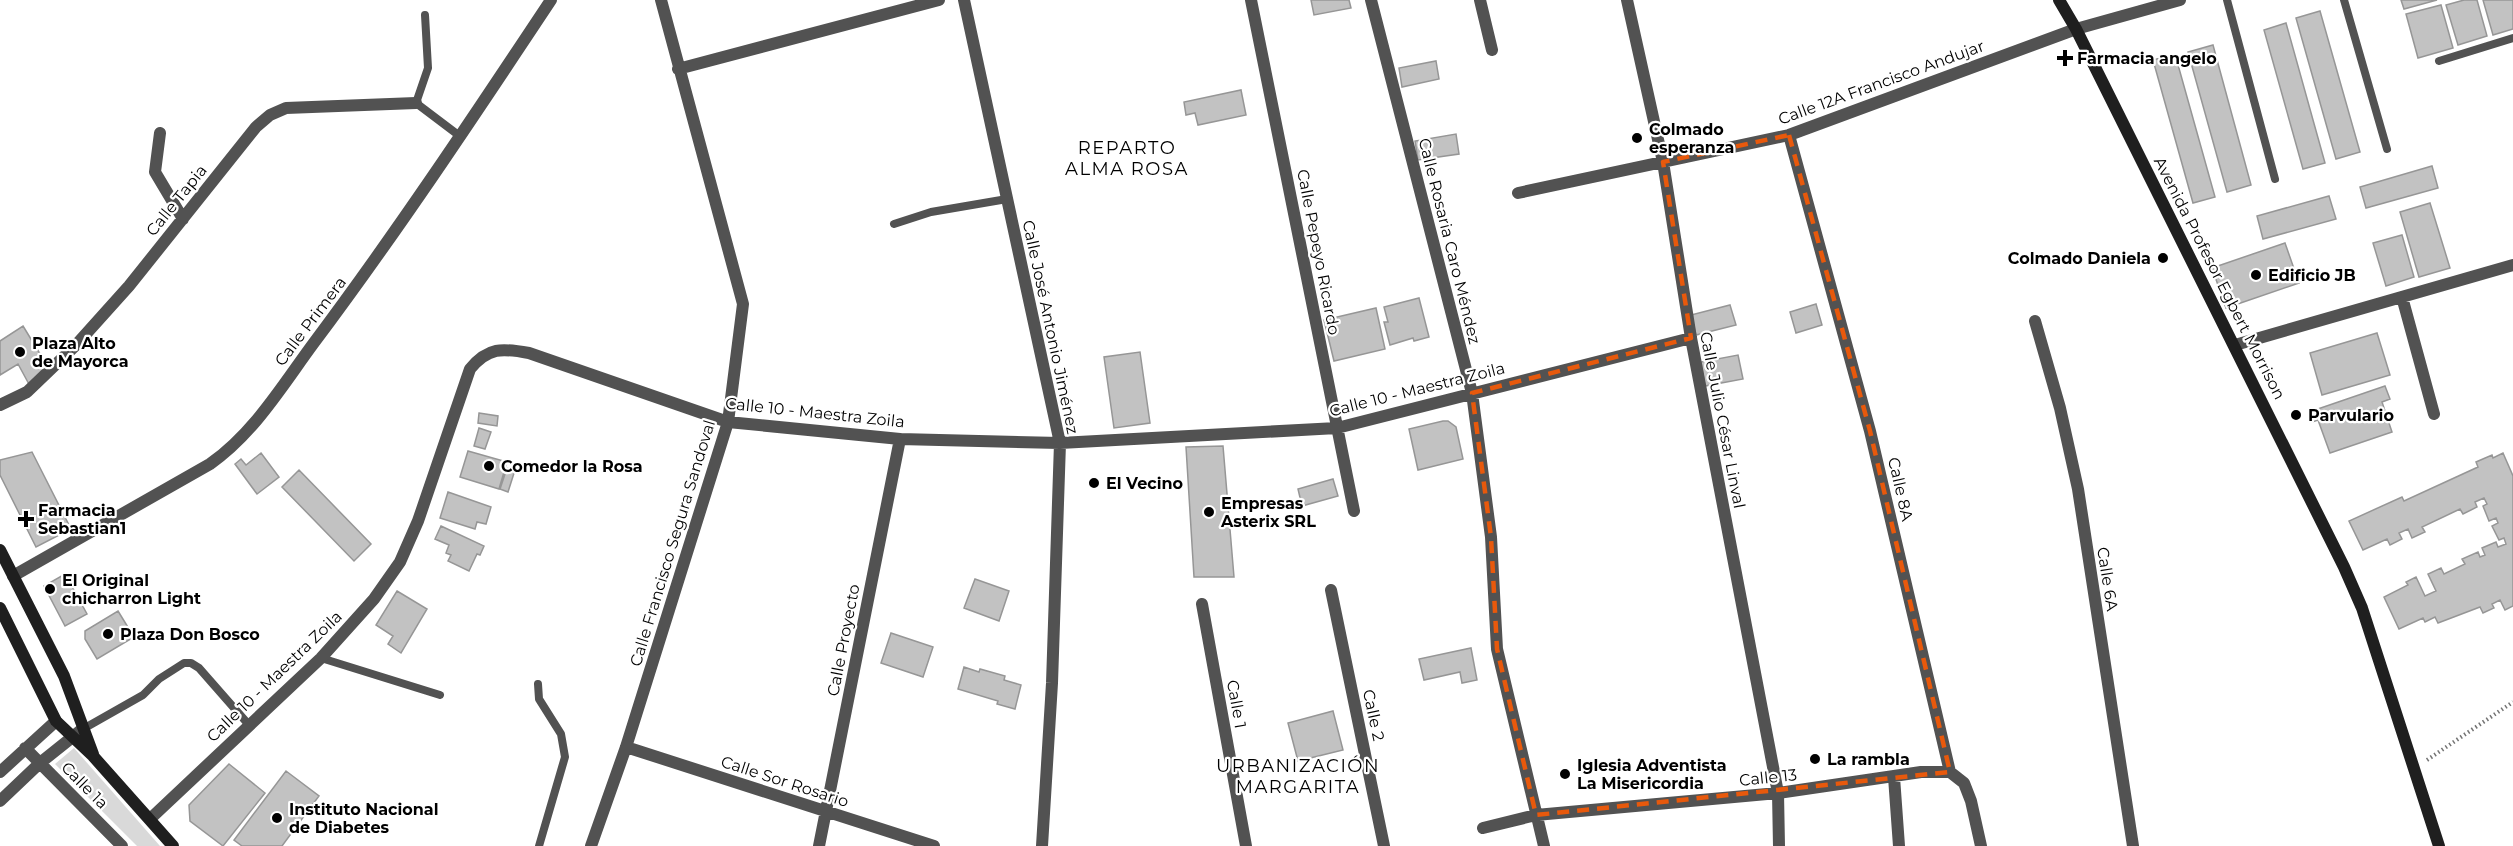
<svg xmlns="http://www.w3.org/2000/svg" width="2513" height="846" viewBox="0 0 2513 846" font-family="Montserrat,sans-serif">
<rect width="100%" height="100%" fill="#fff"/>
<path fill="#d9d9d9" d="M74 748 160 846H137L55 764Z"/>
<path fill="#c2c2c2" stroke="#969696" stroke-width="1.5" d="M1311 0H1349L1351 8 1314 15Z
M2401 0H2437L2404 9Z
M2464 0H2477L2487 36 2458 45 2446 5Z
M2483 0H2513V29L2493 35Z
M2441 5 2453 48 2418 58 2406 14Z
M2320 11 2360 152 2336 159 2296 18Z
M2286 23 2325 163 2303 169 2264 30Z
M2213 45 2251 185 2227 192 2188 52Z
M2175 54 2215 197 2193 203 2153 60Z
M1436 61 1439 79 1402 87 1399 68Z
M1241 90 1246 115 1198 125 1195 113 1186 115 1184 102Z
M1456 134 1459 154 1418 160 1415 141Z
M2432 166 2438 188 2366 208 2360 187Z
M2329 196 2336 219 2263 239 2257 216Z
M2430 203 2450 268 2419 277 2400 212Z
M2402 235 2414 277 2386 286 2373 243Z
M2285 243 2299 283 2226 308 2212 268Z
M1419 298 1429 337 1414 341 1413 338 1390 345 1384 322H1388L1384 307Z
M1816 304 1822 325 1796 333 1790 312Z
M1730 305 1736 325 1696 335 1691 315Z
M1376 308 1385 349 1334 361 1324 320Z
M23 326 48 367 30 386 18 364 0 375V341Z
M2377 333 2390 375 2322 395 2310 353Z
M1140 352 1150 423 1114 428 1104 357Z
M1738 355 1743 379 1705 386 1701 362Z
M2385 386 2390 399 2382 402 2392 432 2330 453 2318 420 2312 422 2309 412Z
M479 413 498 416 497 426 478 423Z
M1443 421H1448L1456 427 1463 459 1418 470 1409 429Z
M479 428 491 432 485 449 474 446Z
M1223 446 1234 577H1194L1186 447Z
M468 451 507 462 499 489 460 477Z
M32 452 71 529 36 547 0 475V460Z
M261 453 279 477 257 494 235 464 241 459 246 465Z
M2503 453 2513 476V606L2505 610 2500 600 2492 604 2494 608 2483 613 2480 607 2438 623 2435 617 2425 622 2423 618 2399 629 2384 597 2408 585 2406 582 2416 577 2425 596 2436 591 2428 574 2441 568 2444 574 2465 564 2462 559 2478 552 2480 557 2485 555 2482 548 2496 542 2498 547 2506 544 2504 538 2499 540 2492 526 2498 523 2496 518 2489 521 2483 506 2487 504 2484 498 2475 502 2477 507 2463 514 2460 509 2422 527 2425 532 2412 538 2408 529 2399 533 2402 539 2390 545 2387 539 2363 550 2349 521 2402 497 2404 501 2478 467 2476 462 2492 455 2493 458Z
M507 468 515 470 508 492 500 489Z
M299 470 371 544 354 561 282 487Z
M1333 479 1338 496 1302 506 1298 489Z
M448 492 491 507 486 524 477 522 475 529 440 518Z
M441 526 484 546 480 555 477 554 469 571 448 561 451 555 446 553 449 545 435 539Z
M65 574 87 614 65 626 44 586Z
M975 579 1009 591 999 621 964 608Z
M397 591 427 609 401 653 388 644 393 636 376 625Z
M118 611 134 637 97 659 85 639V631Z
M891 633 933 647 923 677 881 663Z
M1471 648 1477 680 1462 683 1460 672 1424 680 1419 659Z
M964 667 979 672 980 669 1005 676 1004 680 1021 685 1015 709 997 704 998 701 958 689Z
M1333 711 1343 750 1298 761 1288 723Z
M229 764 265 793 223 846 190 821 189 805Z
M286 771 319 796 282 846H242L234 840Z"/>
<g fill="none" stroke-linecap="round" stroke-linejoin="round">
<path stroke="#747474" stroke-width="4" stroke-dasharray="1.5 3" stroke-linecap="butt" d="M2427 760 2513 702"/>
<path stroke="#525252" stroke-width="8" d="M2227 0 2275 179
M2344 0 2387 149
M425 15 428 68 416 103 461 137
M2439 61 2513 38
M894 224 931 212 1007 199
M321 658 440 695
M538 684 539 699 561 734 565 757 539 846
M83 729 143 695 159 679 184 663H191L199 668 249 725"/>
<path stroke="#525252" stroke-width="12" d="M964 0 1060 443 1052 683 1042 846
M1251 0 1354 511
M1371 0 1472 393 1491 537 1497 649 1544 846
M1480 0 1492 50
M1627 0 1663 162 1691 338 1778 793 1779 846
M678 69 939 0
M160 133 155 172 183 219
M1789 135 1870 431 1950 772 1964 783 1971 801 1981 846
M1518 193 1789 135 2076 29 2180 0
M2402 297 2434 414
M2035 321 2060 408 2078 489 2133 846
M2235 345 2513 265
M0 405 27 392 76 345 129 286 256 127 270 115 286 108 416 103
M13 576 210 464C254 433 282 386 313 344 397 232 474 116 551 0
M1331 590 1384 846
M1202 604 1246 846
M626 747 934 846
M25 748 122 846
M0 772 56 721
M1894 777 1899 846
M0 801 40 763 80 731
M150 819 321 658 374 599 400 562 418 521 470 369C488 347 502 348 529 353L728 422 900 439 1060 443 1337 428 1691 338
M1483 828 1536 815 1778 793 1921 772H1950
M591 846 626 747 728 422 743 304 661 0
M819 846 900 439"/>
<path stroke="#1f1f1f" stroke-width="12" d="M2059 0 2076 29 2344 567 2362 608 2439 846
M0 550 64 676 93 754
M0 608 56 721 93 756 173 846"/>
</g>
<path fill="none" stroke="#e8590c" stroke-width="4.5" stroke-dasharray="12 8" stroke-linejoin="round" d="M1789 135 1870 431 1950 772 1536 815 1497 649 1491 537 1472 393 1691 338 1663 162Z"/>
<g fill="#000" stroke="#fff" stroke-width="2">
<path d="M2062 49h6v6h6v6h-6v6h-6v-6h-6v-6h6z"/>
<circle cx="1637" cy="138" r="6"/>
<circle cx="2163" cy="258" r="6"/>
<circle cx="2256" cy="275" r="6"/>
<circle cx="20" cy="352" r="6"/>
<circle cx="2296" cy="415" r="6"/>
<circle cx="489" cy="466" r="6"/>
<circle cx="1094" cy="483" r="6"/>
<circle cx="1209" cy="512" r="6"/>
<path d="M23 510h6v6h6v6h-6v6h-6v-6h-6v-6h6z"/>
<circle cx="50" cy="589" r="6"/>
<circle cx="108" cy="634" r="6"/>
<circle cx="1815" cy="759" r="6"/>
<circle cx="1565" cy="774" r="6"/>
<circle cx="277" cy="818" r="6"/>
</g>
<g text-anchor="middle" stroke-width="4.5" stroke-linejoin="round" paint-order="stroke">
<g font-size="16" font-weight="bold" fill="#000" stroke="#fff" text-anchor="start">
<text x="2077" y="64">Farmacia angelo</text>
<text x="1649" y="135">Colmado<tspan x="1649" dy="18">esperanza</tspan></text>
<text x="2151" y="264" text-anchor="end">Colmado Daniela</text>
<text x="2268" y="281">Edificio JB</text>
<text x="32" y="349">Plaza Alto<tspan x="32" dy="18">de Mayorca</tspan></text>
<text x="2308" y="421">Parvulario</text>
<text x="501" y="472">Comedor la Rosa</text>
<text x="1106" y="489">El Vecino</text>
<text x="1221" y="509">Empresas<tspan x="1221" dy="18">Asterix SRL</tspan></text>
<text x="38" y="516">Farmacia<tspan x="38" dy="18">Sebastian1</tspan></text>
<text x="62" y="586">El Original<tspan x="62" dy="18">chicharron Light</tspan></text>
<text x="120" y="640">Plaza Don Bosco</text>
<text x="1827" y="765">La rambla</text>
<text x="1577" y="771">Iglesia Adventista<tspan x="1577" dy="18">La Misericordia</tspan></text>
<text x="289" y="815">Instituto Nacional<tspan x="289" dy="18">de Diabetes</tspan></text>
</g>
<g font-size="16" fill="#000" stroke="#fff">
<text transform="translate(1881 82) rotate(-20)" y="6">Calle 12A Francisco Andujar</text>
<text transform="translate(176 200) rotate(-51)" y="6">Calle Tapia</text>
<text transform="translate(1450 241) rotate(76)" y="6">Calle Rosaria Caro Méndez</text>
<text transform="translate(1319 252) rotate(79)" y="6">Calle Pepeyo Ricardo</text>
<text transform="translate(2220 278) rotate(63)" y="6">Avenida Profesor Egbert Morrison</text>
<text transform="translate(310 321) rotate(-53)" y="6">Calle Primera</text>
<text transform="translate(1051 327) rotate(78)" y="6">Calle José Antonio Jiménez</text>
<text transform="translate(1417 389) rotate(-14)" y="6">Calle 10 - Maestra Zoila</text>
<text transform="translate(815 412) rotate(6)" y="6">Calle 10 - Maestra Zoila</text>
<text transform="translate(1723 420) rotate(79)" y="6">Calle Julio César Linval</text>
<text transform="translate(1901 489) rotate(77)" y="6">Calle 8A</text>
<text transform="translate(672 543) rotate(-73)" y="6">Calle Francisco Segura Sandoval</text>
<text transform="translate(2108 579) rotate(81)" y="6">Calle 6A</text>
<text transform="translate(843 640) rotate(-79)" y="6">Calle Proyecto</text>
<text transform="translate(274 676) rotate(-44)" y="6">Calle 10 - Maestra Zoila</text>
<text transform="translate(1237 704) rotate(80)" y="6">Calle 1</text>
<text transform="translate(1374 715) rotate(78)" y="6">Calle 2</text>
<text transform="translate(1768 777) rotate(-6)" y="6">Calle 13</text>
<text transform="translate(785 781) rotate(18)" y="6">Calle Sor Rosario</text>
<text transform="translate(85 785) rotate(45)" y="6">Calle 1a</text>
</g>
<g font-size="18" letter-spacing="1.5" fill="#000" stroke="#fff">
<text x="1127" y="154">REPARTO<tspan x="1127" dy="21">ALMA ROSA</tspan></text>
<text x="1298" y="772">URBANIZACIÓN<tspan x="1298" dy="21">MARGARITA</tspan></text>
</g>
</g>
</svg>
